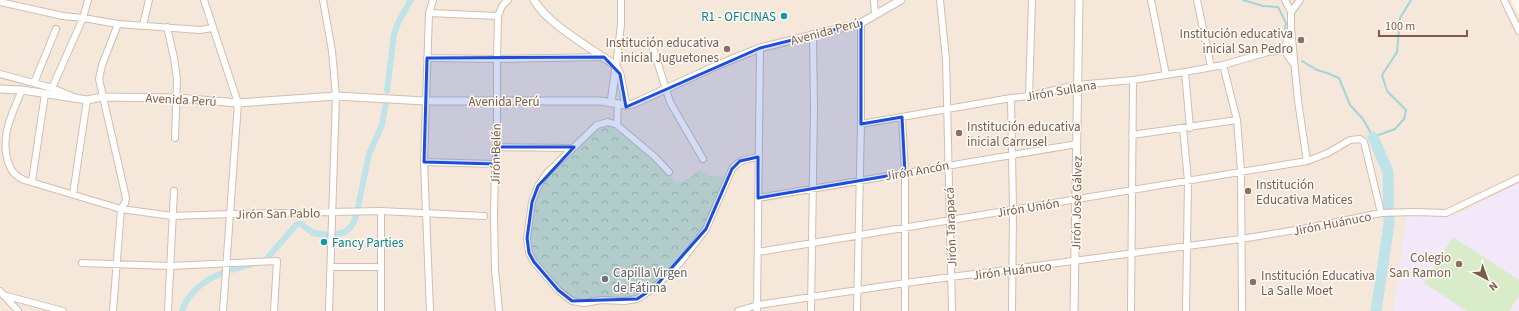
<svg xmlns="http://www.w3.org/2000/svg" width="1519" height="311" viewBox="0 0 1519 311" font-family="'Source Sans 3',sans-serif">
<defs>
<pattern id="park-crowns" width="20" height="18" patternUnits="userSpaceOnUse"><rect width="20" height="18" fill="#d8ecc9"/><path d="M2 6a3 3 0 1 1 6 0M12 15a3 3 0 1 1 6 0" fill="none" stroke="#b4c2a5"/></pattern>
</defs>
<rect width="100%" height="100%" fill="#fdf6ec"/>
<path fill="#f5e8da" d="M0 0H1512L1511 1 1519 15V311H0Z"/>
<path fill="#f3e8fa" d="M1519 183V311H1393L1407 214 1455 216Z"/>
<path fill="url(#park-crowns)" d="M608 125C634 139 656 162 677 183L691 177 699 170 709 176 726 177 704 227 680 258 652 287 636 297 621 299 570 297 554 282 535 257 530 238 534 205 539 186 550 174 599 128Z"/>
<path fill="#d8ecc9" d="M1453 237 1519 280V296L1509 311H1467L1424 283Z"/>
<g fill="none" stroke-linecap="round" stroke-linejoin="round">
<path stroke="#a5d3da" stroke-width="2" d="M1243 0 1263 6 1278 7 1286 23 1284 34
M1302 61 1317 70 1327 73 1339 78 1350 105 1363 119 1373 137 1395 129 1404 119 1406 110 1387 91 1382 75 1397 52 1400 18 1411 0"/>
<path stroke="#bfe3e8" stroke-width="6" d="M387 91 394 34 399 21 411 0
M358 207 369 154 382 125 386 102
M337 234C348 232 352 228 356 216
M268 257 297 224H301L313 233 328 235
M231 270 255 263
M182 311C189 291 206 279 225 272"/>
<path stroke="#bfe3e8" stroke-width="11" d="M1373 137 1388 172 1389 224 1376 311"/>
<g stroke="#d1beb0" stroke-width="8">
<path id="minor" d="M204 0 238 103 223 311
M323 0 332 51 336 96 329 311
M874 0 875 15
M940 0 946 59 952 311
M1151 0 1166 75
M1197 0 1211 67
M1285 0 1291 12
M1300 0 1291 12V28L1298 101 1307 161
M1504 0 1519 31
M0 2 63 16 83 18 118 24 200 30 212 28
M429 13 498 16
M143 25 149 0
M167 27 174 58 177 79 175 138
M1290 31 1284 50 1293 63
M652 45 670 102 703 159
M427 58 497 59 604 57
M1223 65 1237 120 1239 145 1241 171 1242 311
M616 66 621 25V0
M1185 72 1190 128
M0 74 52 88 74 97
M34 83 56 29
M52 88 83 18 88 0
M22 90C12 114 0 136 8 162 11 171 15 176 24 180L121 209 172 216 230 214 381 211 484 216
M1029 96 1032 0
M1011 98 1013 209 1012 311
M902 117 905 173V311
M861 124 1011 98 1029 96 1077 85 1133 80 1185 72 1223 65 1268 52 1284 50
M617 125 618 104
M1183 128 1188 181 1186 311
M1132 135 1237 120
M497 147 573 148
M424 162 495 164
M669 172 655 157 617 125 608 122 597 125 547 173 538 186 532 202 527 238 529 253 534 262 558 290 572 301 584 303 601 300 624 301 637 299 654 288 680 263 706 229 732 169C739 160 747 159 758 157
M32 181 45 94
M73 194 87 100
M758 198 1077 144
M758 252 1307 161 1328 153 1350 140 1360 139 1364 142 1381 213
M82 263 170 266 277 261 274 311
M331 267H380
M0 291 18 311
M3 295 63 311
M113 311 121 209 125 203 126 198 99 79 102 65 118 24
M168 311 174 191
M381 311V211
M430 311 424 162 429 13 433 0
M499 311 495 269 494 217 495 164 497 147V59L498 16 502 6 508 0
M738 311 758 305 905 283 1241 239 1302 229 1381 213 1414 212 1446 213 1519 178
M757 311 760 48
M811 311 814 108 813 34
M857 311 861 124V23
M1131 311 1133 80"/>
</g>
<g stroke="#d1beb0" stroke-width="9">
<path id="tertiary" d="M534 0C547 24 593 49 616 66L620 74 626 105
M0 89 22 90 87 100 102 97 177 98 238 103 336 96 425 101H600L626 105 633 104 718 65 760 48 861 23 901 0
M611 103 616 66
M1074 311 1079 0"/>
</g>
<use href="#minor" stroke="#fff" stroke-width="6"/>
<use href="#tertiary" stroke="#fff" stroke-width="7"/>
</g>
<path fill="#1d4ed8" fill-opacity="0.2" stroke="#1d4ed8" stroke-width="3" stroke-linejoin="round" d="M861 23V124L902 117 905 173 758 198V157L740 161 732 169 706 229 654 288 637 299 572 301 558 290 534 262 529 253 527 238 532 202 538 186 574 147H497L495 164 424 162 427 58 604 57 620 74 626 107 760 48Z"/>
<g fill="#0f9aa8" stroke="#fffaf3" stroke-width="1.5">
<circle cx="784" cy="16" r="4"/>
<circle cx="324" cy="242" r="4"/>
</g>
<g fill="#8d6e63" stroke="#fffaf3" stroke-width="1.5">
<circle cx="1301" cy="40" r="4"/>
<circle cx="727" cy="49" r="4"/>
<circle cx="959" cy="133" r="4"/>
<circle cx="1248" cy="191" r="4"/>
<circle cx="1459" cy="264" r="4"/>
<circle cx="1253" cy="282" r="4"/>
</g>
<circle fill="#6b7280" stroke="#fffaf3" stroke-width="1.5" cx="605" cy="279" r="4"/>
<g text-anchor="middle" stroke-width="3" stroke-linejoin="round" paint-order="stroke">
<g font-size="13" fill="#0d838f" stroke="#fffaf3" text-anchor="end">
<text x="776" y="21">R1 - OFICINAS</text>
<text x="332" y="247" text-anchor="start">Fancy Parties</text>
</g>
<g font-size="13" fill="#7a5c4d" stroke="#fffaf3">
<text transform="translate(825 31) rotate(-15)" y="5">Avenida Perú</text>
<text transform="translate(1061 90) rotate(-10)" y="5">Jirón Sullana</text>
<text transform="translate(181 99) rotate(3)" y="5">Avenida Perú</text>
<text x="504" y="106">Avenida Perú</text>
<text transform="translate(495 154) rotate(-89)" y="5">Jirón Belén</text>
<text transform="translate(917 170) rotate(-10)" y="5">Jirón Ancón</text>
<text transform="translate(1076 203) rotate(-89)" y="5">Jirón José Gálvez</text>
<text transform="translate(1028 207) rotate(-9)" y="5">Jirón Unión</text>
<text transform="translate(278 213) rotate(-1)" y="5">Jirón San Pablo</text>
<text transform="translate(1332 223) rotate(-11)" y="5">Jirón Huánuco</text>
<text transform="translate(950 227) rotate(-92)" y="5">Jirón Tarapacá</text>
<text transform="translate(1012 270) rotate(-7)" y="5">Jirón Huánuco</text>
</g>
<g font-size="13" fill="#785e54" stroke="#fffaf3" text-anchor="end">
<text x="1293" y="38">Institución educativa<tspan x="1293" dy="15">inicial San Pedro</tspan></text>
<text x="719" y="47">Institución educativa<tspan x="719" dy="15">inicial Juguetones</tspan></text>
<text x="967" y="131" text-anchor="start">Institución educativa<tspan x="967" dy="15">inicial Carrusel</tspan></text>
<text x="1256" y="189" text-anchor="start">Institución<tspan x="1256" dy="15">Educativa Matices</tspan></text>
<text x="1451" y="262">Colegio<tspan x="1451" dy="15">San Ramon</tspan></text>
<text x="1261" y="280" text-anchor="start">Institución Educativa<tspan x="1261" dy="15">La Salle Moet</tspan></text>
</g>
<g font-size="13" fill="#5b616d" stroke="#fffaf3" text-anchor="start">
<text x="613" y="277">Capilla Virgen<tspan x="613" dy="15">de Fátima</tspan></text>
</g>
</g>
<g transform="translate(1487 279) rotate(139)" stroke="#fffaf3" stroke-width="3" paint-order="stroke">
<path d="M0-3L7 15L0 10L-7 15Z" fill="#7a5c4d"/>
<text y="-6" font-size="11" font-weight="bold" text-anchor="middle" fill="#7a5c4d">N</text>
</g>
<path d="M1379 30v6h88v-6" fill="none" stroke="#7a5c4d" stroke-width="2"/>
<text x="1385" y="30" font-size="12" fill="#7a5c4d" stroke="#fffaf3" stroke-width="3" paint-order="stroke">100 m</text>
</svg>
